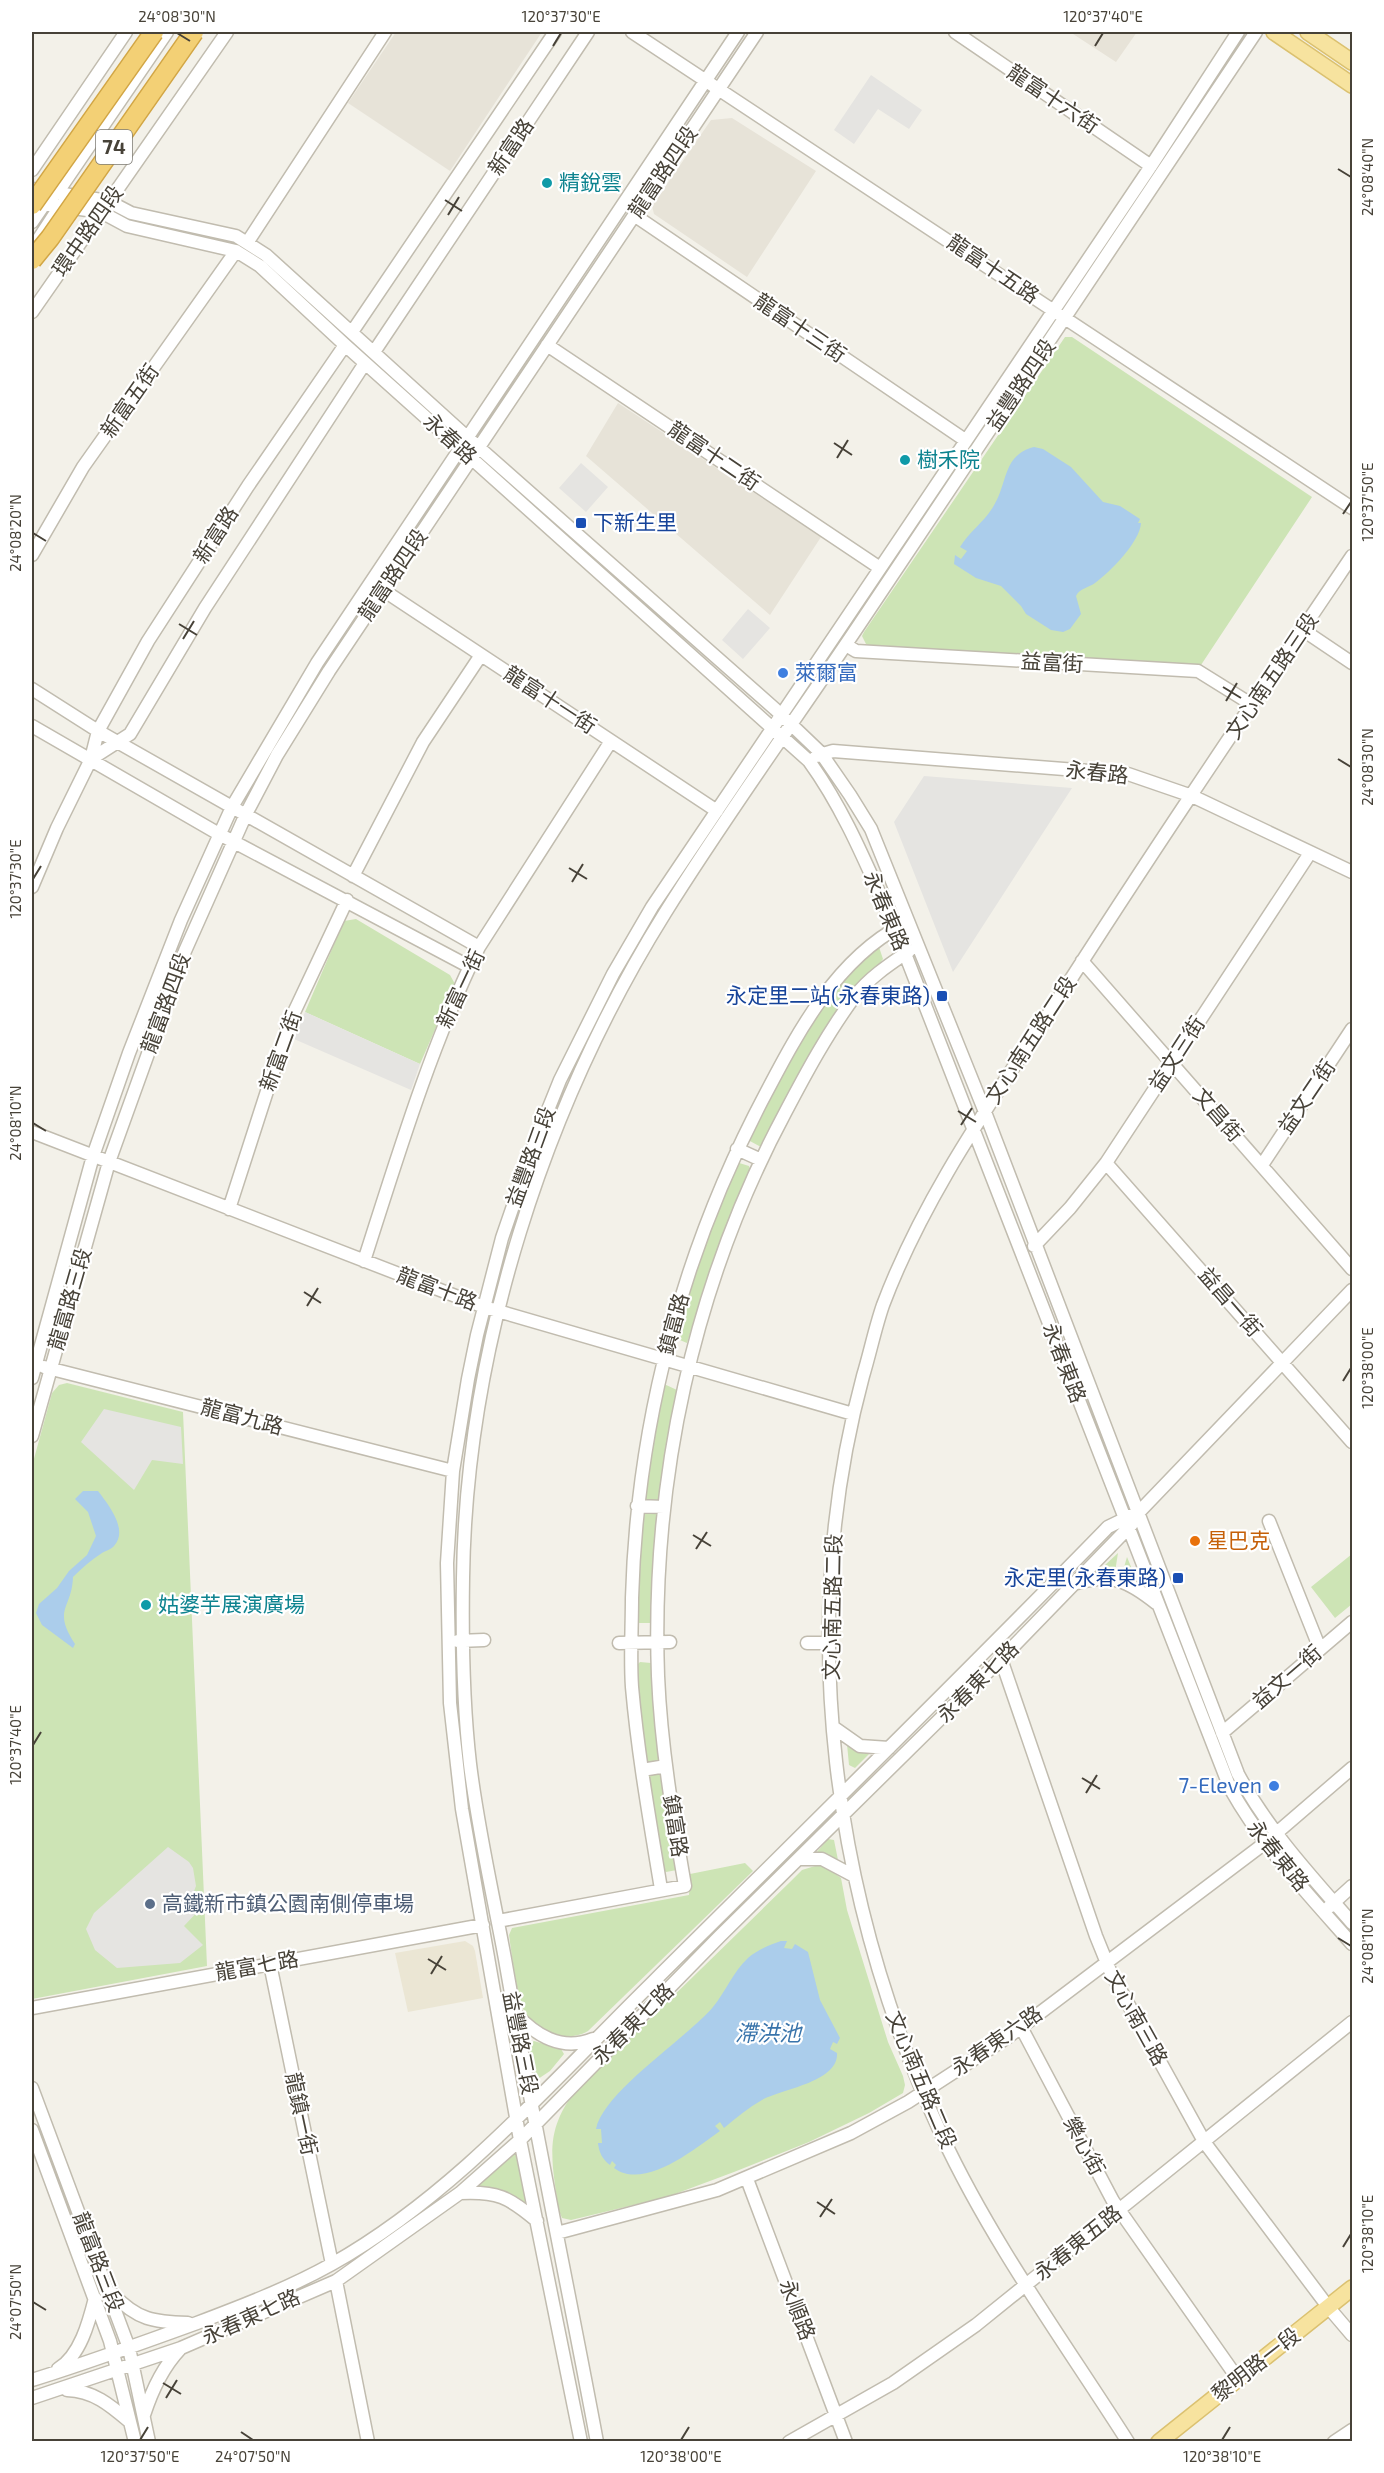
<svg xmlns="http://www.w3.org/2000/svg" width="1384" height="2473" viewBox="0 0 1384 2473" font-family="'Exo 2','Noto Sans TC',sans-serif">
<rect width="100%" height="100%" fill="#f3f1e9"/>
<path fill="#e7e3d8" d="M396 32H542L450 171 348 103Z
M1070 32H1137L1116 62Z
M732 118 816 171 747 277 654 214 652 206 711 120Z
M618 403 821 537 770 615 586 456Z"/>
<path fill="#ebe6d4" d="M465 1941 473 1946 475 1951 483 1998 408 2012 395 1953Z"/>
<path fill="#cde4b5" d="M1065 337H1072L1312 497 1201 665 871 647 866 644 862 636 864 632Z
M356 919 450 975 455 984 420 1064 305 1012 344 921Z
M878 944 883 959 805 1065 761 1147 748 1140 757 1120 792 1057 826 1003 852 969Z
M736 1162 749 1166 750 1169 710 1272 687 1343 675 1338 694 1272Z
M67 1383 183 1412 207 1966 32 1999V1466L52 1393 59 1385Z
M664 1384 677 1390 666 1447 660 1500 657 1503 644 1499 647 1469Z
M643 1511 659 1514 651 1623H638V1556Z
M1118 1553 1115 1572 1105 1570V1565Z
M1352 1554V1604L1335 1618 1311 1587Z
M1127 1557 1134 1574 1131 1576 1122 1574Z
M640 1662 651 1663 653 1666 660 1762 647 1765 644 1759 637 1665Z
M847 1744 870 1753 855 1768 849 1765Z
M660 1771 663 1773 677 1870 666 1872 663 1870 647 1774Z
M828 1839 834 1840 838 1860 816 1853Z
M745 1863 753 1871 588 2031C578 2037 567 2037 556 2035 547 2032 534 2025 528 2018 517 2003 512 1955 509 1935L512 1928 689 1895 690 1874Z
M815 1866H824L841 1878 847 1910 888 2042 903 2076 905 2085 903 2093 869 2113 809 2142 734 2172 667 2197 571 2220 562 2218C557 2207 557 2196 555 2185 550 2148 550 2126 573 2094L790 1882 802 1870Z
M534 2041 561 2049 564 2054 550 2071 538 2079 534 2075 528 2045Z
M517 2149 527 2204 500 2189 477 2187Z"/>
<path fill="#e5e4e1" d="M871 75 922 110 909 129 878 109 854 144 834 130Z
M581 463 608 487 586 512 559 488Z
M748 609 770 628 743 659 722 640Z
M924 776 1072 788 953 972 894 822Z
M305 1012 420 1064 411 1090 294 1039Z
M104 1409 181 1427 183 1464 152 1460 134 1490 81 1442Z
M168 1847 189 1862 193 1868 196 1886 191 1899 200 1909 184 1926 203 1945 180 1963 117 1968 95 1950 86 1929 94 1913Z"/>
<path fill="#abcdeb" d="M1034 447 1043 449 1071 467 1103 502 1120 506 1140 519 1138 523H1141C1140 542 1110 572 1095 583 1088 588 1080 588 1076 596L1081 614 1070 629 1063 632 1051 630 1026 614 1021 606 1001 586 976 578 954 564 955 555 961 559 967 551 960 547C969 532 984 522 993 507 1008 484 1002 455 1034 447Z
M83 1491H98C108 1504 129 1530 114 1546 112 1549 105 1551 102 1553 91 1560 82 1568 73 1577 72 1609 52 1609 75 1644L73 1648 42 1625 36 1613 39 1604 57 1588 69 1571 87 1555 96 1536 88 1512 75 1499Z
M781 1941H787L784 1948 792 1949 795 1944 808 1952 820 2000 840 2038 837 2044 833 2042 830 2049 837 2053C839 2082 781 2089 762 2100 748 2108 736 2118 724 2128L720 2122 715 2126 720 2131C696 2148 644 2191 614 2168L616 2165 612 2161 610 2165C602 2159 599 2152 598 2143H602L601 2129H596C603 2092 688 2037 713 2007 726 1991 733 1972 748 1958 757 1950 769 1945 781 1941Z"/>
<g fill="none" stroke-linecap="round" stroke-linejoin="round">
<g stroke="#c1bcaf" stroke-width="15">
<path id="minor" d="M632 32 1352 508
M955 32 1151 166
M32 170 126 32
M32 189 108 201 131 213 236 236 266 255 468 438 775 709 821 753 850 795 871 829 985 1112 1238 1774C1268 1830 1311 1876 1352 1923
M32 202 101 212 127 226 236 251 260 266 345 345 809 761C846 812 869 871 895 928L1230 1788C1263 1847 1308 1894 1352 1944
M634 215 965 440
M32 222 45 203 57 193 167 32
M247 243 385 32
M32 249 60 206 66 202
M32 312 227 32
M352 332 555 32
M547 345 880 568
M374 352 588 32
M32 555 83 467 236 251
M383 590 717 811
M1303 630 1352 663
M846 645 856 651 1198 671 1251 704
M32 689 98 731 479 947
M32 726 219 834 470 967
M816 756 833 751 1128 774 1192 796 1352 872
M91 759 130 734 205 608 365 363
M353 876 423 742 481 655
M32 887 57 828 91 759 98 731 148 641 248 486 345 345
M1082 961 1352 1269
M32 1132 484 1307 853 1414
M737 1149 761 1160
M1106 1163 1352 1442
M1262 1165 1352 1029
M229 1209 289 1023 347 900
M1034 1246 1070 1208 1106 1163 1310 853
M364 1261C398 1155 430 1048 479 947L611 741
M44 1367 453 1471
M32 1378 93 1156 129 1053 181 920 232 807 317 663 738 32
M32 1436 109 1162 185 951 246 814 277 755 329 671 757 32
M637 1506 664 1507
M1269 1521 1320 1649
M1077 1583C1113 1573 1128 1581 1156 1603
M458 1641 484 1640
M619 1643 670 1642
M807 1643H829
M1001 1659 1096 1936 1111 1973 1205 2143 1329 2308 1352 2335
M833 1727 860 1746 889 1748
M1222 1733 1352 1622
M642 1770 666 1766
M799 1859H822L854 1876
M661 1889C650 1822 638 1755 632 1687 630 1658 632 1627 632 1598 637 1421 683 1249 766 1093 799 1030 837 959 902 925
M1329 1907 1352 1886
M498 1921 685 1886C673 1817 661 1747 658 1676 651 1481 693 1285 785 1113 806 1073 828 1032 855 996 870 977 890 964 909 951
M270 1964 332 2264
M32 2008 483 1925
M514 2012C535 2035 561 2052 593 2039
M1021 2027 1113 2201 1238 2379
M32 2088 129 2348 149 2442
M32 2130 110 2341 135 2442
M747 2179 846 2442
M460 2193C497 2191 509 2197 537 2221
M557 2233 717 2190 851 2133 908 2102 1008 2037 1265 1843 1352 1768
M336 2281 368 2442
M113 2294C137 2320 154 2322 188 2323
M58 2369C80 2356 89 2322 95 2298
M32 2380C87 2363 142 2343 197 2323 242 2306 289 2288 332 2264 456 2194 551 2082 652 1983 804 1832 958 1681 1108 1527L1139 1512 1352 1290
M67 2390C94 2391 110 2405 130 2422
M32 2398 181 2348 336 2281 460 2193 520 2140 719 1937 1008 1652 1132 1524
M144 2415C152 2390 162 2368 180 2349
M581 2442 520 2140 462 1809 450 1703 447 1563 453 1471 468 1379 477 1335 502 1238 535 1142 560 1080 613 974 652 907 1151 166 1238 32
M597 2442C567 2281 533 2121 505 1959 493 1894 478 1830 470 1764 463 1703 462 1639 463 1578 466 1349 544 1107 665 913 728 812 799 715 865 616 995 421 1127 227 1256 32
M789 2442 893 2383 976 2325 1352 2022
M1128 2442C1065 2343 992 2243 942 2136 833 1901 795 1628 863 1376 870 1353 875 1328 883 1305 924 1196 992 1101 1055 1004 1151 853 1252 704 1352 556
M1334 2442 1352 2430"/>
</g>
<g stroke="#dbc170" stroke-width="18">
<path id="major" d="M1274 32 1352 85
M1308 32 1352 62
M1159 2442 1352 2288"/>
</g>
<use href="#minor" stroke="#fff" stroke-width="12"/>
<use href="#major" stroke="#f7e39f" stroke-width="15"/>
<g stroke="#d2a645" stroke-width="21" stroke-linecap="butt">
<path id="highway-bridge" d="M32 205 154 32
M32 260 50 238 194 32"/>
</g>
<use href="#highway-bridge" stroke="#f3d075" stroke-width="18"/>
</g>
<path fill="none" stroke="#474238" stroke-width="2" d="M177 33 190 41M553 46 561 33M1095 46 1103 33M1338 169 1351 177M445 200 462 211M448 215 459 197M834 443 852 455M837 458 848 440M1343 514 1351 502M33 533 46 541M179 624 197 635M183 639 194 621M1223 687 1241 698M1226 701 1237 683M1338 759 1351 767M569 868 587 879M33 879 41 866M572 882 583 864M958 1111 976 1122M33 1123 46 1131M961 1125 972 1108M304 1292 321 1303M307 1306 318 1288M1343 1381 1351 1368M693 1535 711 1546M696 1549 707 1532M33 1745 41 1732M1082 1778 1100 1789M1086 1793 1097 1775M1338 1938 1351 1946M428 1959 446 1970M431 1974 442 1956M817 2202 835 2214M820 2217 832 2199M1343 2247 1351 2234M33 2302 46 2310M163 2383 181 2394M166 2398 177 2380M241 2432 253 2440M140 2440 148 2427M681 2440 689 2427M1222 2440 1230 2427"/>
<g fill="#0f9aa8" stroke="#fff" stroke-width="2">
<circle cx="547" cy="183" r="6"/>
<circle cx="905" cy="460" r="6"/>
<circle cx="146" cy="1605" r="6"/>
</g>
<g fill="#1a4fb4" stroke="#fff" stroke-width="2">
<rect x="575" y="517" width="12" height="12" rx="3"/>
<rect x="936" y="990" width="12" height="12" rx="3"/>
<rect x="1172" y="1572" width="12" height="12" rx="3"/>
</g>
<g fill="#3f7fe0" stroke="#fff" stroke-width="2">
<circle cx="783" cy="673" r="6"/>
<circle cx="1274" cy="1786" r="6"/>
</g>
<circle fill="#e8710a" stroke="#fff" stroke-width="2" cx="1195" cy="1541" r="6"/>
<circle fill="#5c6f8a" stroke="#fff" stroke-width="2" cx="150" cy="1904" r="6"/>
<g text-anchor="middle" stroke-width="4.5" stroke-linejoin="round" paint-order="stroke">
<rect fill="#fff" stroke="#7e7b74" stroke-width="1.5" x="96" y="130" width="36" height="34" rx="4.5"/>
<g font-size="20" font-weight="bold" fill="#474238">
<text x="114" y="154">74</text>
</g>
<g font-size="21" fill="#474238" stroke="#fff">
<text transform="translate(1053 99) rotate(34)" y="7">龍富十六街</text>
<text transform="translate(511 147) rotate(-56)" y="7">新富路</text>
<text transform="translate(663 172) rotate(-56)" y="7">龍富路四段</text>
<text transform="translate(88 231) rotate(-55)" y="7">環中路四段</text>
<text transform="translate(993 269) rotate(34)" y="7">龍富十五路</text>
<text transform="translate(800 328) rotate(34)" y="7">龍富十三街</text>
<text transform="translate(1021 385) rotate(-56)" y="7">益豐路四段</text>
<text transform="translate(130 401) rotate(-55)" y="7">新富五街</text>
<text transform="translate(450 439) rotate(42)" y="7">永春路</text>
<text transform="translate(714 456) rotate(34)" y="7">龍富十二街</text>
<text transform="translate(216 535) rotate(-57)" y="7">新富路</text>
<text transform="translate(393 575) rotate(-56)" y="7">龍富路四段</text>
<text transform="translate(1052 663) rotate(3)" y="7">益富街</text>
<text transform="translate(1272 676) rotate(-56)" y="7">文心南五路三段</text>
<text transform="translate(550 700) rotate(33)" y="7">龍富十一街</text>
<text transform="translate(1097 773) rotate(6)" y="7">永春路</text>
<text transform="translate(886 911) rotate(67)" y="7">永春東路</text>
<text transform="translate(461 989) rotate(-65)" y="7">新富一街</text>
<text transform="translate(166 1003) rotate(-70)" y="7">龍富路四段</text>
<text transform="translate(1031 1040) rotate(-57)" y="7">文心南五路二段</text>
<text transform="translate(281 1051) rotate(-70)" y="7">新富二街</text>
<text transform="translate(1177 1054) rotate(-57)" y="7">益文三街</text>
<text transform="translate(1307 1097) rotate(-56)" y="7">益文二街</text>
<text transform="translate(1218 1115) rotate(49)" y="7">文昌街</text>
<text transform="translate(531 1157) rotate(-70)" y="7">益豐路三段</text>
<text transform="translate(437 1289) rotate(21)" y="7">龍富十路</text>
<text transform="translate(70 1299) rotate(-74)" y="7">龍富路三段</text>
<text transform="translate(1230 1302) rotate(49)" y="7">益昌一街</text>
<text transform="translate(674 1324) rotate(-75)" y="7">鎮富路</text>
<text transform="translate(1064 1363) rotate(69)" y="7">永春東路</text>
<text transform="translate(242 1417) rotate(15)" y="7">龍富九路</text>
<text transform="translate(833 1607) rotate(-89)" y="7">文心南五路二段</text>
<text transform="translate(1287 1677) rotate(-41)" y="7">益文一街</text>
<text transform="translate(978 1682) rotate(-45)" y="7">永春東七路</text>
<text transform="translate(675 1826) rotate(81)" y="7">鎮富路</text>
<text transform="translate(1278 1856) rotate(51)" y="7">永春東路</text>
<text transform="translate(257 1966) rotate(-10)" y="7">龍富七路</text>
<text transform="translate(1136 2018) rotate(61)" y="7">文心南三路</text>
<text transform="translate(633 2024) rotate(-45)" y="7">永春東七路</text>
<text transform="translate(997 2041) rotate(-35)" y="7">永春東六路</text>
<text transform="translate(520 2043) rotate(79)" y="7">益豐路三段</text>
<text transform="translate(921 2080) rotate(67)" y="7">文心南五路二段</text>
<text transform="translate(301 2114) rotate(78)" y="7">龍鎮一街</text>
<text transform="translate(1084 2146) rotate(62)" y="7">樂心街</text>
<text transform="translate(1078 2243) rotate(-39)" y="7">永春東五路</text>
<text transform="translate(98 2262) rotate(69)" y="7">龍富路三段</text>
<text transform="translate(797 2310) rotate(69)" y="7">永順路</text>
<text transform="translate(251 2317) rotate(-24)" y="7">永春東七路</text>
<text transform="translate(1256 2365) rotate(-38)" y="7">黎明路一段</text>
</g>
<g font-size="21" fill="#0d838f" stroke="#fff" text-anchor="start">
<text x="559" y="190">精銳雲</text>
<text x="917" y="467">樹禾院</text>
<text x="158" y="1612">姑婆芋展演廣場</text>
</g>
<g font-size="21" fill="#164399" stroke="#fff" text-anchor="end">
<text x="593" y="530" text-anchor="start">下新生里</text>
<text x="930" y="1003">永定里二站(永春東路)</text>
<text x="1166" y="1585">永定里(永春東路)</text>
</g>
<g font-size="21" fill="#366cbe" stroke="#fff" text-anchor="start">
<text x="795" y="680">萊爾富</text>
<text x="1262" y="1793" text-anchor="end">7-Eleven</text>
</g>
<g font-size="21" fill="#c56008" stroke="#fff" text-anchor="start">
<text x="1207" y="1548">星巴克</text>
</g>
<g font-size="21" fill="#4e5e75" stroke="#fff" text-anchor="start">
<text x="162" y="1911">高鐵新市鎮公園南側停車場</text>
</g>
<g font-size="22" font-style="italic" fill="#3974ab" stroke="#fff">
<text x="768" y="2041">滯洪池</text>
</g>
</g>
<rect width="1384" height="2473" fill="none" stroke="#ffffff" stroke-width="66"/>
<rect x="33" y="33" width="1318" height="2407" fill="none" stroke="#474238" stroke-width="2"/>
<g font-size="15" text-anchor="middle" fill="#474238">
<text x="177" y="22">24°08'30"N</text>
<text x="561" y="22">120°37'30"E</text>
<text x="1103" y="22">120°37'40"E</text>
<text transform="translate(1368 177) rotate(-90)" y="5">24°08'40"N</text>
<text transform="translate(1368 502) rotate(-90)" y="5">120°37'50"E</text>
<text transform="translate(16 533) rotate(-90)" y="5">24°08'20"N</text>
<text transform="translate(1368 767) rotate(-90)" y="5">24°08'30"N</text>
<text transform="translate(16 879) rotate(-90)" y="5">120°37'30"E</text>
<text transform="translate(16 1123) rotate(-90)" y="5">24°08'10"N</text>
<text transform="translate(1368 1368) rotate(-90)" y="5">120°38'00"E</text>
<text transform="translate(16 1745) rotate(-90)" y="5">120°37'40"E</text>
<text transform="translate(1368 1946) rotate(-90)" y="5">24°08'10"N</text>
<text transform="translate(1368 2234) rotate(-90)" y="5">120°38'10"E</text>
<text transform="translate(16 2302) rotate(-90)" y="5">24°07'50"N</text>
<text x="140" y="2462">120°37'50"E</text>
<text x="253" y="2462">24°07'50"N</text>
<text x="681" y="2462">120°38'00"E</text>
<text x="1222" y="2462">120°38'10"E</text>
</g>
</svg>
